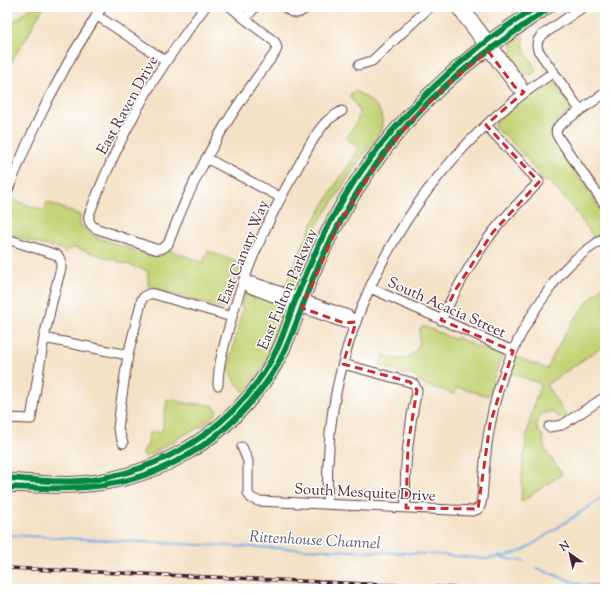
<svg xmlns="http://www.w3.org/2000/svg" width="612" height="596" viewBox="0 0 612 596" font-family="'Sorts Mill Goudy',serif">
<rect width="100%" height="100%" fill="#fff"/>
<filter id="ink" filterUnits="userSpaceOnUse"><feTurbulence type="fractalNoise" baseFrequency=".025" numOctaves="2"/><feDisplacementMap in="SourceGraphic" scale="8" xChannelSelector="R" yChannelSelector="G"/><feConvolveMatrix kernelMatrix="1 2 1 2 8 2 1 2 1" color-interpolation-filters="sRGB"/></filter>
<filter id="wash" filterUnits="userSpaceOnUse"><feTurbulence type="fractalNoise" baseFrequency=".012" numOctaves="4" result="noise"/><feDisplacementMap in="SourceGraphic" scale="16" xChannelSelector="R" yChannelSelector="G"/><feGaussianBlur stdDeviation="0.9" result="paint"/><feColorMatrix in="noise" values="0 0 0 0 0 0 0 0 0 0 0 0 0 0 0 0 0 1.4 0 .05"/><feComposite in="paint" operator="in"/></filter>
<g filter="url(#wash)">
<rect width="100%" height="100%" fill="#f4e2c7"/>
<path fill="#c3d375" stroke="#867950" d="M31 7H44L33 24 29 34 14 57 7 72V26L19 18Z
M523 35C525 40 523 44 524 49 526 57 533 62 536 70L532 75H528L524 73 522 74 509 56C513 53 514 47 511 43Z
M549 80H552L555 83 571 107C569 121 545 119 553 139L605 215V232L595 239 574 209 550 182 542 181C540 170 532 171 529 161L504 134 499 132 495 127 496 121 519 101Z
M355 91C366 98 380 104 382 118 384 135 368 148 359 161 350 173 343 187 334 200 317 226 296 251 295 285L292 288H288L284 287 314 221 340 178 359 150 357 147 346 138C356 123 367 113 350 98L351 93Z
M11 199 44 211 47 202 80 215V223L83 228 93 236 151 256H160L169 250 203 263 208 251 241 264 227 302C227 306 227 308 223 309L159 290 153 286H148V271L74 247 65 253 62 249 43 245 7 234V203Z
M605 284V345L546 385 567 417 563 419C558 417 554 412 549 412 540 412 534 422 538 430 539 433 542 434 543 437 544 440 543 443 544 446 545 451 559 469 562 474L521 502C522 460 526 424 541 384L511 373 517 357 547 369C561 338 579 308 605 284Z
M251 292 285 305 288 310 281 333 259 374 244 392C238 384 228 376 229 365L239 323 243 308 241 307 244 298 243 295 245 293Z
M423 326 454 339 456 337C466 341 477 348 487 350 494 352 497 350 502 356V358L500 361 488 396 457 387 455 394 422 384 416 377 412 375 402 374 399 371 379 366 383 354C387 356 391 358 395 358 406 361 417 354 419 343 420 338 419 333 420 328Z
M172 399H174L184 403 212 405 218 411 207 422 200 427 182 436 155 452 145 457 143 454C143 449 147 448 148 443 149 440 148 437 149 433L153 432H160L162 431 167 401Z"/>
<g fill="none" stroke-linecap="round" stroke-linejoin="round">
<path stroke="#72ade3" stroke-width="2" d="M7 535 201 545 430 554 486 559 511 555 524 550 605 496
M501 558 524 561
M536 568 582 585H605"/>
</g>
</g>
<g filter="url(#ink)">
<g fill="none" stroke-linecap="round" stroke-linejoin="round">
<g stroke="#643c42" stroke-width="11">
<path id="minor" d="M205 7C187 31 170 55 154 80 128 123 107 168 89 215 88 221 90 224 95 228L155 249C161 250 164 248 168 244 179 214 192 185 207 157 226 121 250 86 275 53L277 48 275 42 245 19 231 7
M285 7C293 14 298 16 306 7
M455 7 515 87 524 92
M464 7 521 83 524 92
M96 15 166 61
M245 19 255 7
M359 65 372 61 420 16 430 7
M605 93 561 124C556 128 555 132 558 137L605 205
M580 110 538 50C536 44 537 40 541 36L583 7
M206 158 280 197
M7 192 27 144 48 100 71 57 102 7
M7 239 57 255 61 260V268L52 302 44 338 31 419 7 418
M243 281 250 288 294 305 344 323 356 322
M243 281 253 282 348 315 356 322
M370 288 513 351
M441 320C456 289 472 259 493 232 507 214 523 198 539 182L486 125
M44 338 128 355
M343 364 410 382 414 384 417 390C413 408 410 426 408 445 405 466 405 487 406 508
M218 385C218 367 223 349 228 331 243 272 268 218 299 165 307 150 315 133 327 121 331 117 337 114 342 111
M549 427 562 425 605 397
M123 443 118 429 121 402 128 355 142 299C146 295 148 293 154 294L232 317
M242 447 248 461V493L251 498 258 501 473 511C480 509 481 505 482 499 484 474 485 450 490 426 498 378 519 330 548 291 554 282 561 273 569 265 580 254 593 246 605 237
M7 478C37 480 69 484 98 479 174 466 243 419 277 349 285 332 290 313 297 296 313 255 331 216 355 180 390 128 434 83 483 44 499 31 518 19 536 7
M7 487C40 488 72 490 104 485 164 476 218 443 255 397 266 384 276 370 283 354 295 330 303 303 313 278 327 246 343 214 362 185 389 144 422 105 459 74 488 49 520 28 551 7
M327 504C327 480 328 456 330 432 343 315 400 207 485 126 506 106 530 88 554 72"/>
</g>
<use href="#minor" stroke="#fff" stroke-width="9"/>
<g stroke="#4a1f2b" stroke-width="3.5">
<path id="rail" d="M7 568 479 589"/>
</g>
<use href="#rail" stroke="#fff" stroke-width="2" stroke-dasharray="6" stroke-linecap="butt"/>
<g stroke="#fff" stroke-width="8">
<path id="cycleway" d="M7 478C37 480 69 484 98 479 174 466 243 419 277 349 285 332 290 313 297 296 313 255 331 216 355 180 390 128 434 83 483 44 499 31 518 19 536 7
M7 487C40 488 72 490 104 485 164 476 218 443 255 397 266 384 276 370 283 354 295 330 303 303 313 278 327 246 343 214 362 185 389 144 422 105 459 74 488 49 520 28 551 7"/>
</g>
<use href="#cycleway" stroke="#00873e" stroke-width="6"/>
</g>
</g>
<path fill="none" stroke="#d62828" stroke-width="3" stroke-dasharray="8 5" stroke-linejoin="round" d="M488 51 515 87 524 92 486 125 539 182 493 232 456 289 441 320 513 351 490 424 478 509 406 508 408 445 417 390 410 382 343 364 356 322 344 323 302 308 337 227 376 165 409 123 452 80Z"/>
<g text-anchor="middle" stroke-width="3" stroke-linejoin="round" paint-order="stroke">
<g font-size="15" fill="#4a1f2b" stroke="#fff">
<text transform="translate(127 105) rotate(-61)" y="5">East Raven Drive</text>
<text transform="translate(243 252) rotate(-68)" y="5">East Canary Way</text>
<text transform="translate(287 289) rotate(-67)" y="5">East Fulton Parkway</text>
<text transform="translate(447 307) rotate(24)" y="5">South Acacia Street</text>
<text transform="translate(365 492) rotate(3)" y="5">South Mesquite Drive</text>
</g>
<g font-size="16" font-style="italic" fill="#5a5875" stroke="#fff">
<text transform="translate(315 539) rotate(3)" y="6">Rittenhouse Channel</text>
</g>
</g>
<rect width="612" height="596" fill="none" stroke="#fff" stroke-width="24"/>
<g transform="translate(570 554) rotate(326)" stroke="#ffffff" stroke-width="3" paint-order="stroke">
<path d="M0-3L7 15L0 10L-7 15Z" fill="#4a1f2b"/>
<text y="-6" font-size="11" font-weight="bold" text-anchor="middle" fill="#4a1f2b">N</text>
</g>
</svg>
